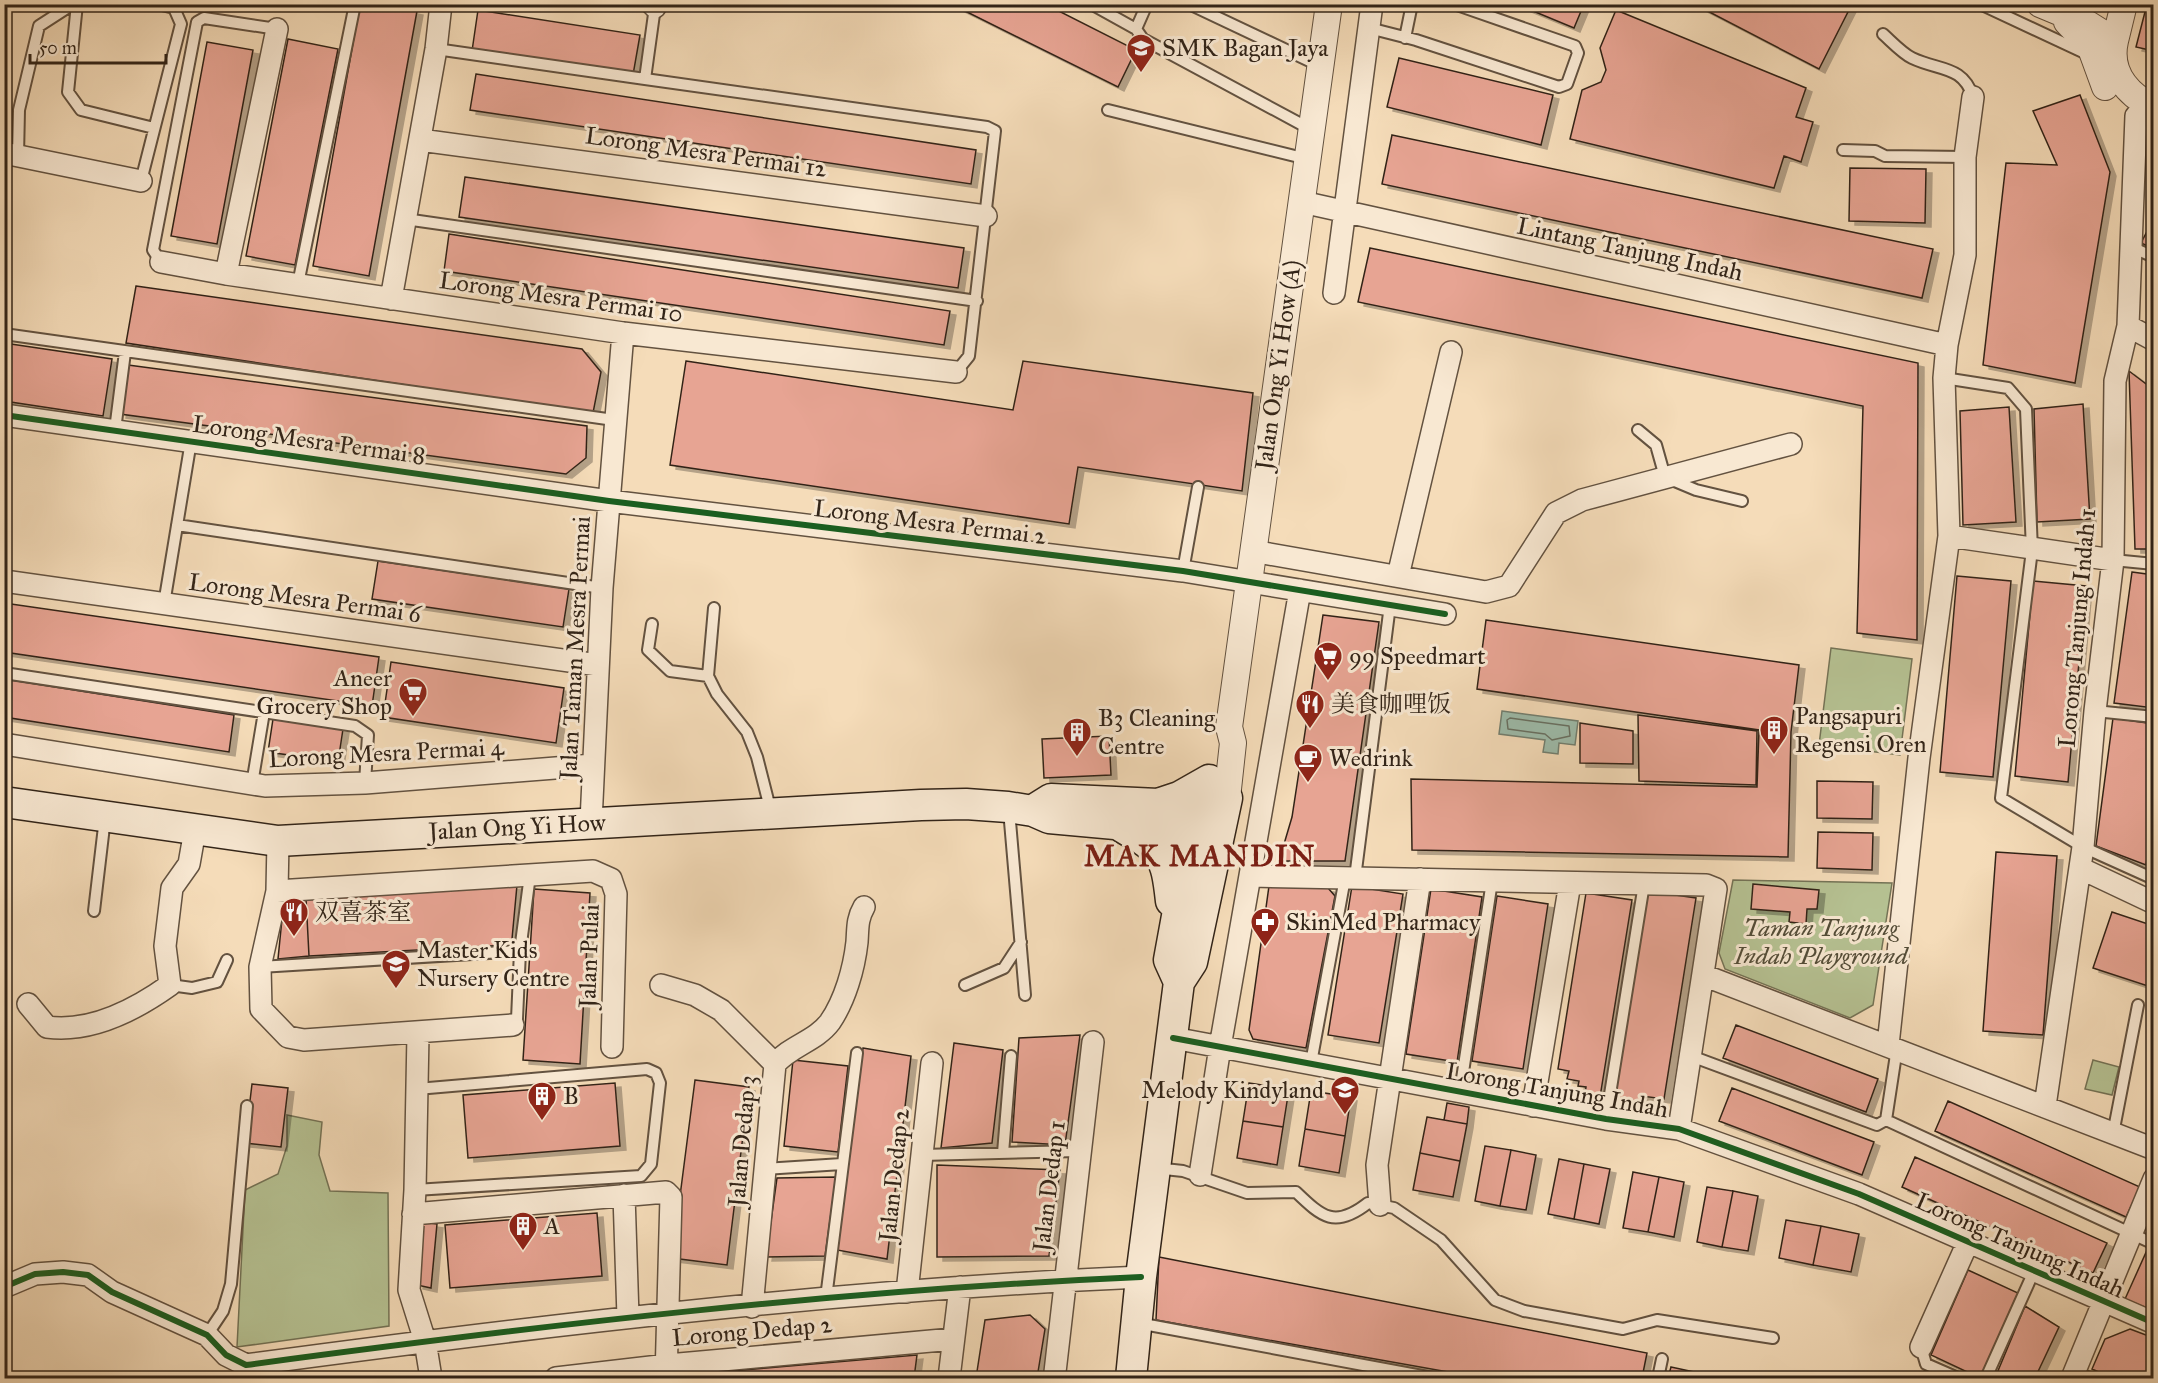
<svg xmlns="http://www.w3.org/2000/svg" width="2158" height="1383" viewBox="0 0 2158 1383" font-family="'IM FELL Great Primer','Noto Serif SC',serif">
<defs>
<filter id="shadow"><feDropShadow dx="6" dy="4" stdDeviation="0" flood-color="#0004"/></filter>
</defs>
<rect width="100%" height="100%" fill="#f5dcb9"/>
<filter id="stains"><feTurbulence type="fractalNoise" baseFrequency=".00333" numOctaves="4"/><feColorMatrix values="0 0 0 0 .2 0 0 0 0 .09 0 0 0 0 .02 0 0 0 .5 -.17"/></filter>
<radialGradient id="worn" r=".72"><stop offset=".6" stop-color="#630" stop-opacity="0"/><stop offset="1" stop-color="#630" stop-opacity=".3"/></radialGradient>
<path fill="#b6c293" stroke="#747356" stroke-width="1.5" d="M1831 648 1912 659 1900 755 1819 745Z
M1733 880 1892 883 1873 1005 1850 1018 1725 969 1719 953Z
M2093 1060 2119 1067 2112 1095 2085 1089Z
M287 1115 322 1122 319 1155 330 1191 388 1193 389 1326 237 1347 245 1190 278 1174 287 1146Z"/>
<path fill="#9dbcab" stroke="#727f70" stroke-width="1.5" d="M1502 711 1578 721 1575 745 1559 743 1558 754 1543 752 1545 740 1499 734Z"/>
<g fill="none" stroke-linecap="round" stroke-linejoin="round">
<path stroke="#687062" stroke-width="1.5" d="M1510 718 1569 726 1570 736 1552 740 1545 734 1508 729 1507 720Z"/>
</g>
<path fill="#e7a493" stroke="#322418" stroke-width="1.5" filter="url(#shadow)" d="M360 4H379L417 11 369 276 313 266Z
M951 4H1045L1136 50 1118 87Z
M1516 4H1584L1574 28Z
M1694 4H1852L1819 69Z
M2147 4H2154V51L2136 47Z
M478 10 640 35 633 75 472 51Z
M1616 10 1806 88 1796 117 1813 122 1801 162 1784 156 1774 188 1570 139 1582 90 1601 82 1606 70 1600 48Z
M288 39 338 49 295 265 246 256Z
M207 42 253 50 217 244 171 236Z
M1399 58 1553 95 1541 145 1387 107Z
M476 74 976 150 971 184 470 110Z
M2080 95 2110 172 2075 383 1983 365 2006 163 2057 165 2033 111Z
M1392 135 1933 249 1922 298 1382 184Z
M1850 168 1926 169 1925 223 1849 221Z
M465 177 964 248 958 288 459 217Z
M2154 218V249L2141 243Z
M449 234 950 311 944 345 444 271Z
M1370 248 1918 363 1917 640 1857 633 1863 406 1358 302Z
M136 286 582 349 601 372 593 413 126 343Z
M4 343 112 359 103 416 4 401Z
M686 361 1013 410 1023 361 1253 393 1242 491 1078 467 1069 524 670 465Z
M128 365 587 426 586 458 566 474 120 414Z
M2129 371 2154 390V549H2135Z
M2083 404 2090 519 2037 522 2034 409Z
M2009 407 2016 522 1963 525 1960 411Z
M378 561 569 589 563 627 372 599Z
M2132 572 2154 575V708L2114 703Z
M1957 576 2011 581 1993 777 1940 772Z
M2033 581 2086 586 2068 782 2015 776Z
M4 603 379 657 372 706 4 652Z
M1323 615 1379 622 1345 861H1279L1292 817Z
M1486 620 1799 665 1791 732 1788 857 1412 850 1411 779 1757 787 1759 730 1477 689Z
M391 662 564 688 556 743 383 717Z
M4 679 234 715 229 752 4 717Z
M1638 715 1757 731 1756 785 1639 781Z
M2113 718 2154 724V811L2146 865 2096 846Z
M273 719 343 729 338 762 268 752Z
M1580 723 1633 731V764L1580 763Z
M1109 736 1111 775 1044 778 1042 739Z
M1817 781 1873 782 1872 819 1817 818Z
M1818 832 1873 833 1872 870 1817 868Z
M1996 852 2057 856 2043 1035 1983 1031Z
M1753 884 1819 890 1817 909H1807L1806 924 1789 922 1790 912 1751 909Z
M517 885 512 939 507 945 309 956 306 898Z
M1269 886 1328 888 1335 896 1306 1048 1253 1039 1249 1030Z
M1352 886 1403 894 1379 1043 1328 1035Z
M534 889 590 893 580 1064 523 1060Z
M1431 889 1482 897 1457 1062 1406 1054Z
M1648 891 1696 898 1664 1099 1642 1096 1641 1102 1615 1097Z
M1586 893 1632 900 1600 1097 1585 1095 1586 1087 1578 1086 1579 1081 1567 1079 1569 1071 1558 1069Z
M1497 896 1548 904 1523 1069 1472 1061Z
M306 898 309 956 278 959 282 919Z
M2112 912 2154 926V988L2093 968Z
M1736 1025 1878 1079 1866 1112 1723 1058Z
M1080 1035 1065 1145 1012 1142 1019 1038Z
M954 1043 1003 1050 992 1143 941 1148Z
M863 1048 911 1056 887 1259 837 1250Z
M793 1060 848 1066 838 1152 784 1146Z
M695 1080 749 1087 727 1265 672 1258Z
M615 1083 620 1146 468 1158 463 1095Z
M1249 1083 1289 1089 1283 1127 1243 1121Z
M252 1084 288 1088 281 1147 245 1143Z
M1732 1088 1874 1142 1862 1175 1719 1121Z
M1311 1091 1351 1097 1345 1136 1305 1129Z
M1948 1101 2140 1187 2126 1217 1935 1131Z
M1447 1103 1469 1107 1467 1124 1444 1120Z
M1427 1117 1467 1124 1460 1161 1420 1153Z
M1243 1121 1283 1127 1277 1165 1237 1158Z
M1305 1129 1345 1136 1339 1173 1299 1166Z
M1485 1146 1511 1150 1500 1206 1475 1201Z
M1511 1150 1536 1155 1526 1210 1500 1206Z
M1420 1153 1460 1161 1453 1197 1413 1190Z
M1915 1157 2107 1243 2093 1273 1902 1187Z
M1559 1159 1584 1164 1574 1219 1548 1214Z
M1584 1164 1610 1169 1599 1224 1574 1219Z
M937 1165 1060 1170 1049 1256 937 1257Z
M1633 1172 1659 1177 1648 1232 1623 1228Z
M836 1177 825 1256 766 1257 777 1178Z
M1659 1177 1684 1182 1674 1237 1648 1232Z
M1707 1187 1733 1191 1722 1247 1697 1242Z
M1733 1191 1758 1196 1748 1251 1722 1247Z
M597 1213 602 1276 450 1288 445 1225Z
M1786 1220 1821 1226 1813 1265 1779 1258Z
M423 1222 437 1224 431 1288 417 1285Z
M1821 1226 1859 1234 1851 1272 1813 1265Z
M2148 1248 2154 1250V1311L2125 1299Z
M1159 1257 1647 1353 1642 1378H1482L1156 1320Z
M1968 1270 2018 1293 1980 1378 1931 1355Z
M2025 1306 2059 1327 2035 1378H1995Z
M1030 1315 1045 1329 1037 1378H976L985 1320Z
M2130 1329 2154 1338V1378H2112L2092 1369 2105 1339Z
M917 1355 914 1378H693L697 1374Z
M1671 1367 1722 1378H1668Z"/>
<g fill="none" stroke-linecap="round" stroke-linejoin="round">
<g stroke="#635240" stroke-width="14">
<path id="service" d="M77 4 68 92 81 110 154 128
M1091 4 1136 29 1147 4
M1189 4 1320 66
M1980 4 2087 54
M655 7 645 79 987 127 995 131 969 356 956 372
M1369 28 1416 40 1559 87 1567 84 1578 53 1575 46 1454 4
M1136 29 1143 39 1312 130
M1883 34C1892 42 1902 53 1912 58 1939 71 1963 65 1973 97
M1405 38 1412 4
M436 49 645 79
M1108 110 1307 159
M1843 150 1875 151 1885 156 1965 157
M18 156 19 110 39 26 73 4
M141 181 181 24 174 8 158 4
M405 219 977 301
M2129 246 2154 257
M161 262 153 250 197 22 204 18 277 29
M298 284 355 4
M4 334 614 420
M1944 378 2008 388 2026 409 2032 550 2001 798 2083 847 2154 879
M115 430 125 352
M1638 430 1656 445 1665 477 1696 490 1742 501
M177 525 602 588
M2113 560 2154 564
M1183 571 1198 487
M164 604 191 441
M652 624 648 650 670 671 708 676 717 694 747 732 757 757 771 812
M4 673 355 726 368 735 365 783
M708 676 714 608
M2095 711 2154 717
M252 784 264 712
M1009 810 1025 995
M1355 878 1390 605
M94 911 105 818
M260 967 520 951
M170 985 192 988 217 982 227 960
M965 985 1004 968 1021 942
M513 1025 517 1019 520 951 530 875
M1691 1056 1877 1125 1886 1120
M1311 1063 1345 878
M1460 1092 1492 881
M1606 1119 1644 884
M1886 1120 2154 1244
M1886 1120 1897 1048
M2113 1134 2138 1005
M1003 1153 1011 1056
M922 1155 1078 1151
M1155 1168 1183 1171 1247 1193 1296 1192C1322 1217 1335 1229 1368 1203L1394 1208 1441 1240 1495 1300 1524 1311 1623 1329 1657 1320 1773 1338
M764 1169 842 1164
M415 1190 641 1176 651 1164 660 1083 656 1073 647 1069 417 1089
M826 1298 857 1053
M1138 1323 1433 1378
M207 1335 223 1311 231 1284 247 1106
M1921 1347 1926 1364 1958 1378
M2074 1372 2090 1378
M1658 1378 1662 1359
M1986 1378 2035 1269"/>
</g>
<g stroke="#635240" stroke-width="24">
<path id="minor" d="M652 4 655 7
M420 140 986 216
M4 153 141 181
M1302 202 1947 345
M161 262 226 274 623 333 956 372
M226 274 277 29
M1334 293 1372 4
M391 299 436 49 441 4
M2128 326 2154 340
M4 415 609 501 1183 571 1445 614
M1949 536 2113 560
M1252 551 1486 592 1509 586 1556 513 1582 500 1791 444
M1398 576 1451 352
M4 581 598 665
M4 744 265 786 365 783 593 765
M591 822 602 588 623 333
M278 841 277 891 260 967 261 1009 288 1037 304 1040 513 1025
M2080 868 2154 903
M1251 876 1706 885 1716 889 1679 1129
M277 891 593 871 611 879 616 894 612 1047
M1703 975 2154 1149
M661 985 695 995 721 1010 775 1064
M28 1004 47 1027C91 1033 135 1010 170 985L165 946 172 888 189 864 195 830
M418 1034 415 1190 409 1290 425 1341 431 1378
M1173 1038 1606 1119 1679 1129 1859 1194 2154 1323
M1888 1045 1919 758 1949 536 1944 378 1947 345 1965 255V157L1973 97
M1533 1106 1570 883
M2045 1106 2083 847 2095 711 2113 560 2115 381 2128 326 2136 116
M1200 1175 1220 1047 1300 590
M624 1195 628 1317
M1380 1205 1377 1165 1420 879
M413 1214 666 1192 671 1197 666 1378
M4 1287 35 1274 63 1272 88 1275 112 1292 207 1335 226 1355 246 1365C543 1325 842 1290 1141 1277
M907 1292 932 1063
M752 1307 775 1064C790 1046 816 1041 830 1022 845 1000 854 969 857 942 858 928 857 919 864 907
M1921 1347 1968 1242
M1055 1372 1093 1042
M556 1378 668 1365 953 1339
M949 1378 960 1287
M2072 1378 2154 1179"/>
</g>
<g stroke="#635240" stroke-width="28">
<path id="tertiary" d="M2040 4 2088 24 2115 41C2108 72 2127 94 2154 108
M2067 22 2090 46 2105 87
M2115 41 2124 4
M1227 798 1233 743 1229 727 1329 4"/>
</g>
<g stroke="#322418" stroke-width="33">
<path id="secondary" d="M4 802 278 841 921 805 966 804 1008 807 1033 811 1049 818 1192 831 1227 798
M1158 804 1179 797 1209 780
M1035 809 1051 799 1158 804 1196 809
M1122 827C1162 851 1166 854 1171 901
M1179 982 1169 960 1196 812
M1131 1378 1141 1277 1179 982 1192 962 1227 798"/>
</g>
<use href="#service" stroke="#f8e8d2" stroke-width="10"/>
<use href="#minor" stroke="#f8e8d2" stroke-width="21"/>
<use href="#tertiary" stroke="#f8e8d2" stroke-width="26"/>
<use href="#secondary" stroke="#f8e8d2" stroke-width="30"/>
<g stroke="#f8e8d2" stroke-width="10">
<path id="cycleway" d="M4 415 609 501 1183 571 1445 614
M1173 1038 1606 1119 1679 1129 1859 1194 2154 1323
M4 1287 35 1274 63 1272 88 1275 112 1292 207 1335 226 1355 246 1365C543 1325 842 1290 1141 1277"/>
</g>
<use href="#cycleway" stroke="#1b5e20" stroke-width="6"/>
</g>
<defs>
<g id="school-pin" transform="scale(1.5)"><path d="M0 17L-7.5 6A9.5 9.5 0 1 1 7.5 6Z" fill="#8f2418" stroke="#f8e8d2"/><path d="M0-5L7-2L0 1L-7-2ZM-4 1L0 2.5L4 1V4Q0 6-4 4Z" fill="#fff"/></g>
<g id="supermarket-pin" transform="scale(1.5)"><path d="M0 17L-7.5 6A9.5 9.5 0 1 1 7.5 6Z" fill="#8f2418" stroke="#f8e8d2"/><path d="M-6-5.5h2.5l.6 2H6L4.5 2H-2.5L-4.4-4H-6ZM-1.5 3.2a1.3 1.3 0 1 0 .1 0ZM3 3.2a1.3 1.3 0 1 0 .1 0Z" fill="#fff"/></g>
<g id="restaurant-pin" transform="scale(1.5)"><path d="M0 17L-7.5 6A9.5 9.5 0 1 1 7.5 6Z" fill="#8f2418" stroke="#f8e8d2"/><path d="M-5-6h1v4h1v-4h1v4h1v-4h1v5L-1.5 .5V6h-2V.5L-5-1ZM5-6V6H3V1.5H1.5Q1.5-4 5-6Z" fill="#fff"/></g>
<g id="building-pin" transform="scale(1.5)"><path d="M0 17L-7.5 6A9.5 9.5 0 1 1 7.5 6Z" fill="#8f2418" stroke="#f8e8d2"/><path d="M-4-6H4V6H1V3H-1V6H-4ZM-2.5-4.3h1.7v1.8h-1.7ZM.8-4.3h1.7v1.8H.8ZM-2.5-1h1.7V.8h-1.7ZM.8-1h1.7V.8H.8Z" fill="#fff"/></g>
<g id="cafe-pin" transform="scale(1.5)"><path d="M0 17L-7.5 6A9.5 9.5 0 1 1 7.5 6Z" fill="#8f2418" stroke="#f8e8d2"/><path d="M-5.5-4.5H6V0H3Q3 3.5 0 3.5H-2.5Q-5.5 3.5-5.5 0ZM3-3.2v2h1.7v-2ZM-6 4.5H4V6H-6Z" fill="#fff"/></g>
<g id="pharmacy-pin" transform="scale(1.5)"><path d="M0 17L-7.5 6A9.5 9.5 0 1 1 7.5 6Z" fill="#8f2418" stroke="#f8e8d2"/><path d="M-2-6h4v4h4v4h-4v4h-4v-4h-4v-4h4Z" fill="#fff"/></g>
</defs>
<g fill-rule="evenodd">
<use href="#school-pin" x="1141" y="48"/>
<use href="#supermarket-pin" x="1328" y="656"/>
<use href="#supermarket-pin" x="413" y="692"/>
<use href="#restaurant-pin" x="1310" y="704"/>
<use href="#building-pin" x="1774" y="730"/>
<use href="#building-pin" x="1077" y="732"/>
<use href="#cafe-pin" x="1308" y="758"/>
<use href="#restaurant-pin" x="294" y="912"/>
<use href="#pharmacy-pin" x="1265" y="922"/>
<use href="#school-pin" x="396" y="964"/>
<use href="#school-pin" x="1345" y="1090"/>
<use href="#building-pin" x="542" y="1096"/>
<use href="#building-pin" x="523" y="1226"/>
</g>
<g text-anchor="middle" stroke-width="6" stroke-linejoin="round" paint-order="stroke">
<g font-size="24" fill="#322418" stroke="#f8e8d2" text-anchor="start">
<text x="1162" y="56">SMK Bagan Jaya</text>
<text x="1349" y="664">99 Speedmart</text>
<text x="392" y="686" text-anchor="end">Aneer<tspan x="392" dy="28">Grocery Shop</tspan></text>
<text x="1331" y="712">美食咖哩饭</text>
<text x="1795" y="724">Pangsapuri<tspan x="1795" dy="28">Regensi Oren</tspan></text>
<text x="1098" y="726">B3 Cleaning<tspan x="1098" dy="28">Centre</tspan></text>
<text x="1329" y="766">Wedrink</text>
<text x="315" y="920">双喜茶室</text>
<text x="1286" y="930">SkinMed Pharmacy</text>
<text x="417" y="958">Master Kids<tspan x="417" dy="28">Nursery Centre</tspan></text>
<text x="1324" y="1098" text-anchor="end">Melody Kindyland</text>
<text x="563" y="1104">B</text>
<text x="544" y="1234">A</text>
</g>
<g font-size="24" fill="#322418" stroke="#f8e8d2">
<text transform="translate(706 152) rotate(8)" y="8">Lorong Mesra Permai 12</text>
<text transform="translate(1630 249) rotate(12)" y="8">Lintang Tanjung Indah</text>
<text transform="translate(561 297) rotate(8)" y="8">Lorong Mesra Permai 10</text>
<text transform="translate(1278 365) rotate(-82)" y="8">Jalan Ong Yi How (A)</text>
<text transform="translate(309 440) rotate(8)" y="8">Lorong Mesra Permai 8</text>
<text transform="translate(930 522) rotate(7)" y="8">Lorong Mesra Permai 2</text>
<text transform="translate(305 598) rotate(8)" y="8">Lorong Mesra Permai 6</text>
<text transform="translate(2077 628) rotate(-85)" y="8">Lorong Tanjung Indah 1</text>
<text transform="translate(575 648) rotate(-87)" y="8">Jalan Taman Mesra Permai</text>
<text transform="translate(386 753) rotate(-3)" y="8">Lorong Mesra Permai 4</text>
<text transform="translate(517 827) rotate(-3)" y="8">Jalan Ong Yi How</text>
<text transform="translate(589 956) rotate(-88)" y="8">Jalan Pulai</text>
<text transform="translate(1557 1090) rotate(10)" y="8">Lorong Tanjung Indah</text>
<text transform="translate(742 1141) rotate(-85)" y="8">Jalan Dedap 3</text>
<text transform="translate(894 1175) rotate(-84)" y="8">Jalan Dedap 2</text>
<text transform="translate(1049 1186) rotate(-83)" y="8">Jalan Dedap 1</text>
<text transform="translate(2020 1245) rotate(24)" y="8">Lorong Tanjung Indah</text>
<text transform="translate(752 1331) rotate(-5)" y="8">Lorong Dedap 2</text>
</g>
<g font-size="24" font-style="italic" fill="#534c37" stroke="#f8e8d2">
<text x="1821" y="936">Taman Tanjung<tspan x="1821" dy="28">Indah Playground</tspan></text>
</g>
<g font-size="30" font-weight="bold" letter-spacing="1.5" fill="#7a1f14" stroke="#f8e8d2">
<text x="1200" y="866">MAK MANDIN</text>
</g>
</g>
<rect width="2158" height="1383" fill="none" stroke="#f5dcb9" stroke-width="24"/>
<rect x="6" y="6" width="2146" height="1371" fill="none" stroke="#322418" stroke-width="3"/>
<rect x="12" y="12" width="2134" height="1359" fill="none" stroke="#322418" stroke-width="1.5"/>
<path d="M30 54v9h136v-9" fill="none" stroke="#322418" stroke-width="3"/>
<text x="39" y="54" font-size="18" fill="#322418" stroke="#f8e8d2" stroke-width="4.5" paint-order="stroke">50 m</text>
<rect width="100%" height="100%" filter="url(#stains)"/>
<rect width="100%" height="100%" fill="url(#worn)"/>
</svg>
